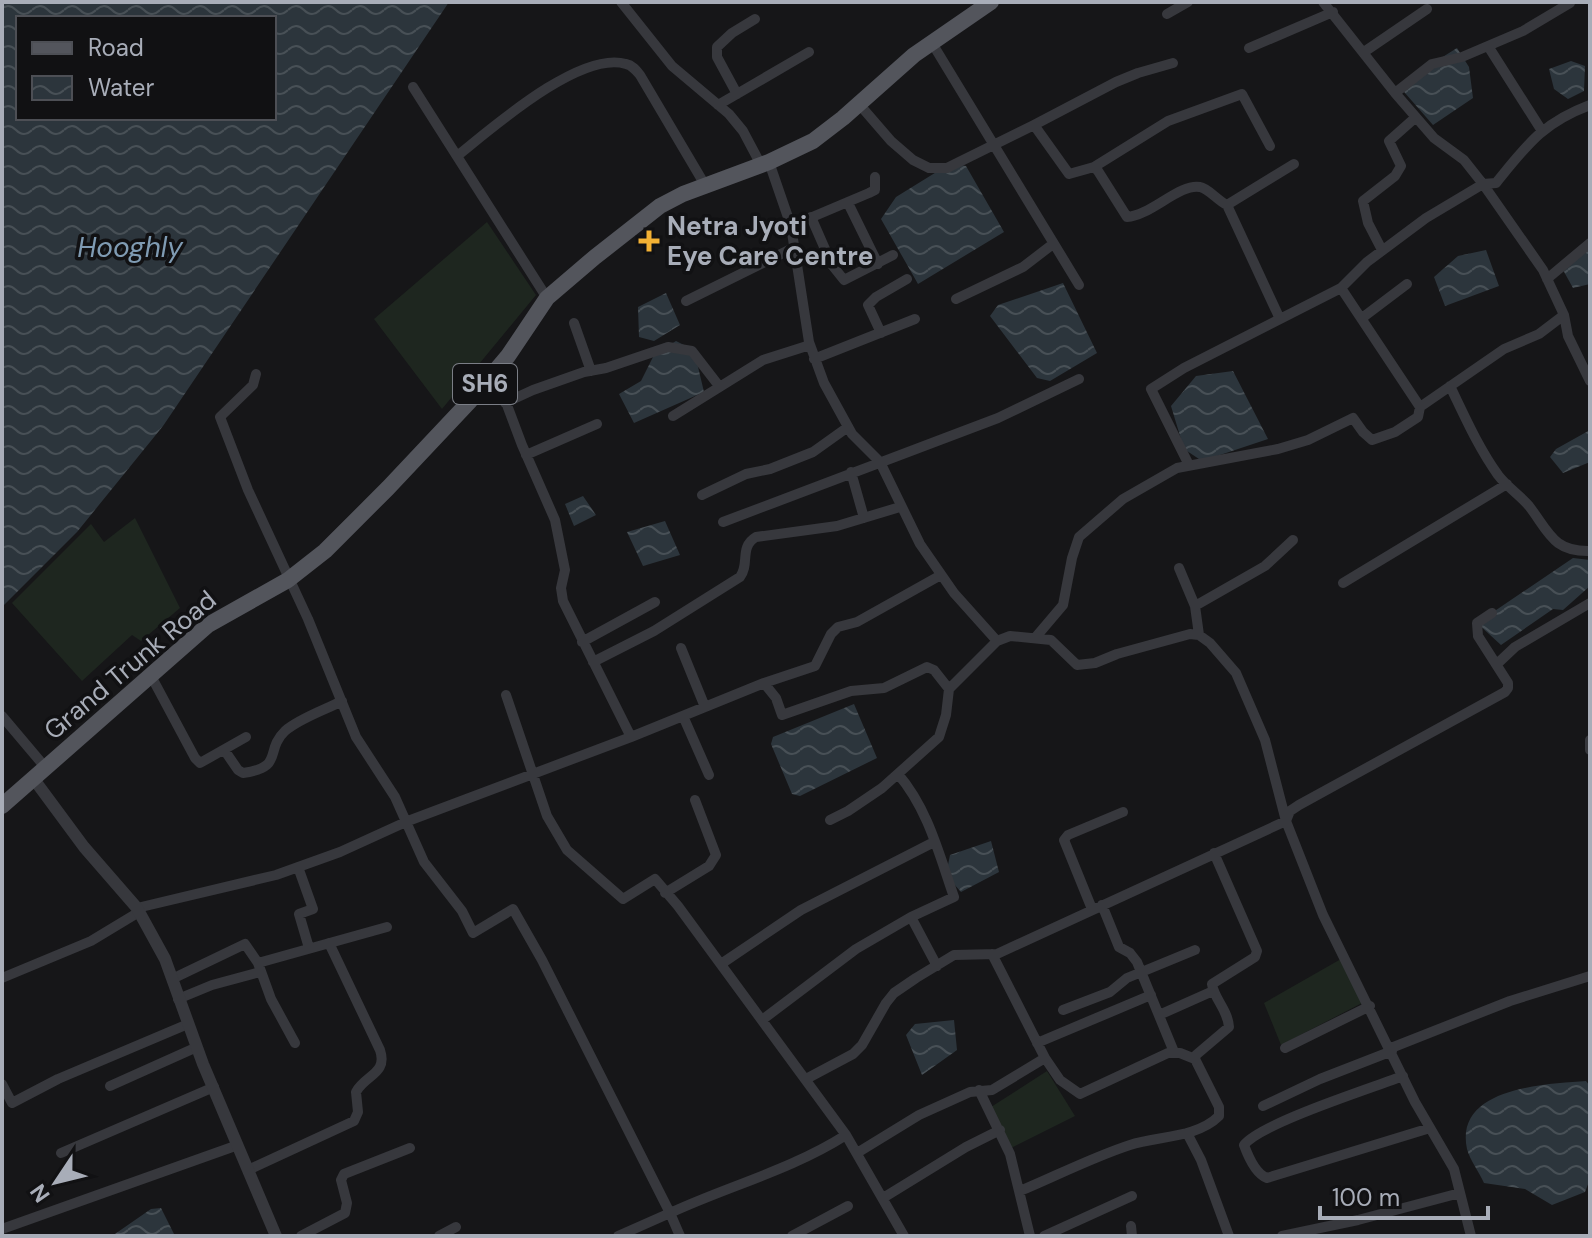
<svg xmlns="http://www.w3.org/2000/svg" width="1592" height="1238" viewBox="0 0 1592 1238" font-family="'DM Sans',sans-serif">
<defs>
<pattern id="water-waves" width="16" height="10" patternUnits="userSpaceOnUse" patternTransform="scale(2)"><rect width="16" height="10" fill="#2c353c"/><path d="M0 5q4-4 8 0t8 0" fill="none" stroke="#485056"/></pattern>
</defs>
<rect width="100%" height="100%" fill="#161618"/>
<path fill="#1e261f" d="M487 222 536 295 442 409 374 319Z
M135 518 180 608 141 641 132 635 82 681 12 603 91 524 104 542Z
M1341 959 1362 1003 1281 1045 1264 1003Z
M1047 1071 1075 1116 1007 1150 991 1107Z"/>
<path fill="url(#water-waves)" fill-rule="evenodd" d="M2 2H449L163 426 77 532 2 607ZM18 18H274V118H18Z
M1457 48 1469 67 1473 98 1433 125 1398 85Z
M1571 61 1585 66 1584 91 1568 99 1554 89 1549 69Z
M951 163 966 166 1004 232 918 284 881 219 896 197Z
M1590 249V284L1573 288 1563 270Z
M1486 250 1499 286 1445 306 1434 277 1458 256Z
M1063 283 1097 353 1050 381 1037 378 990 316 998 305Z
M666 293 680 325 654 341 639 337 638 307Z
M676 341 694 350 704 392 634 423 619 394 641 381 654 355Z
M1233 371 1268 439 1202 461 1184 449 1171 406 1196 376Z
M1590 430V462L1563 473 1550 457 1556 449Z
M583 496 596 515 574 526 565 504Z
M665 521 680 555 643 566 627 532Z
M1573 558 1590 560V586L1563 610 1553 609 1501 645 1477 623Z
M854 704 877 758 800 796 792 794 771 744 773 737Z
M991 841 999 872 961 892 946 875 950 855Z
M954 1020 957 1050 922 1075 906 1035 915 1024Z
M1586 1081 1590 1086V1179L1585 1192 1552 1205 1525 1189 1484 1183C1479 1172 1470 1160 1467 1149 1454 1087 1546 1084 1586 1081Z
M161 1208 175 1236H112L151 1209Z"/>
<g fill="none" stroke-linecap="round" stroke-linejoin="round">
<path stroke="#37383d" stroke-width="10" d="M621 2 672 66 729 114 743 131 761 165
M1323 2 1395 93 1434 138 1464 160 1483 184 1543 270 1564 315 1568 336 1590 381
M1167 14 1188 2
M932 43 1079 285
M1488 46 1542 131
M1249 48 1333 12
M1364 52 1427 9
M413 87 547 298
M1395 93 1432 64 1462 57 1523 31 1570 3
M737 94 717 57V47L732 33 755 19
M859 104 891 141 913 160 929 168H947L1034 125 1069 174 1094 167 1098 171 1127 217C1150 216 1180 183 1200 187 1208 188 1218 201 1227 205L1280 319 1341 288 1367 262 1426 218 1483 184 1496 183C1527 145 1542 123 1590 105
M718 105 809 52
M1034 125 1116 82 1138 73 1173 63
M457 156C491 129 580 50 626 64 632 65 636 70 640 75L705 185
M769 162 791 226 809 342 824 383 852 434 880 462 920 544 954 593 997 641 1010 636 1051 640 1077 665 1095 663 1117 654 1190 634 1199 635 1210 643 1236 673 1265 740 1286 821 1323 915 1415 1102 1454 1169 1471 1236
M1094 167 1168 121 1242 94 1270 146
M848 203 878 264
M1227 205 1294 164
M811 217 832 265 844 280 893 255
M791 226 869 193 875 190V177
M1382 250 1368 223 1363 201 1395 176 1401 166 1389 141 1416 117
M1547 279 1590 243
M1341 288 1420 407 1504 349 1539 334 1564 315
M956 299 1023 267 1053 244
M686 301 795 247
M1362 318 1407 284
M574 323 591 371
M881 333 868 305 876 297 907 279
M814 359 915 319
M495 373 522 445 555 520 565 570 561 588 563 601 631 737
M256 374 253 385 220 417 248 490 308 619 356 737 395 797 424 862 462 911 473 933 513 909 542 960 670 1213 618 1236
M1450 386C1465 417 1478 447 1498 475 1507 487 1520 495 1529 506 1549 532 1553 552 1590 551
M505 403 533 390 584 372 606 368 668 347 692 351 719 386
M673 416 763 360 810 345
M526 455 597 424
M1189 465 1151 389 1184 368 1280 319
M851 472 864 518
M702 495 746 474 770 469 813 452 848 427
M723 522 998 418 1079 379
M1179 568 1195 606
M1343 583 1507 484
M1199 635 1195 606 1265 566 1293 540
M1035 638 1063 605 1072 558 1079 537 1123 499 1177 468 1278 449 1308 440 1353 418 1363 432 1372 440 1395 432 1418 417 1420 407
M582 642 655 602
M681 648 705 707
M593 662 654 631 740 577C750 564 739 547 756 537L837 526 900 507
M1497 664 1515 647 1590 603
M150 674 195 758 200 763 246 737
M764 683 815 666 831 634 838 627 857 622 941 575
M506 695 547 816 567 850 623 899 655 879 678 906 846 1135 904 1236
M2 716 45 767
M683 716 709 775
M1590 740V750
M225 751 238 770 243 773C285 767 264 751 285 731 300 718 325 710 342 701
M898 774C928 809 939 854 954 897L911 917 937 966
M830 820 848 811 882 788 939 737 946 715 949 689 997 641
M298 867 313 909 299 914 309 948
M665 893 709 866 716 855 695 800
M1102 905 1119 947 1130 953 1137 962 1174 1052
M137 908 276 875 340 852 408 821 631 737 764 683 776 698 782 715 851 691 884 688 927 667 934 670 949 689
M1092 909 1064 840 1068 835 1123 812
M992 954 1045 1058 1060 1080 1080 1094 1168 1053H1180L1195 1059
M258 963 387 927
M721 964 801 910 934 842
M2 978 91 941 139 912
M172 979 245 944 258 963 271 999 295 1043
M178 999 212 985 260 972
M1063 1010 1110 992 1127 978 1195 950
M1159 1015 1213 991
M762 1020 856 949 911 917
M1037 1043 1151 995
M1285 1048 1370 1006
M1391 1048 1510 1001 1590 976
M1403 1076C1372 1088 1261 1123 1244 1145 1248 1156 1256 1174 1267 1178L1430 1128
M806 1079 853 1054 862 1045 886 1003 894 993 916 978 954 955 997 954 1286 821 1290 811 1299 805 1505 692 1508 688V683L1478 636 1477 623 1492 613
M2 1084 12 1103 58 1079 188 1024
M110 1086 197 1047
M979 1090 1010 1154 1030 1236
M1263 1106 1320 1079 1392 1051
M1187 1133 1201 1160 1229 1236
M61 1153 214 1087
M857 1153 919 1115 970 1092 992 1090 1045 1058
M248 1170 354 1121 358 1112 356 1092C365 1075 388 1074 380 1050L329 943
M1020 1191C1056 1176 1093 1157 1130 1145 1158 1136 1197 1138 1219 1116V1107L1195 1059 1196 1055 1229 1027C1228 1010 1214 999 1212 984L1255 957 1257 951 1214 853
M883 1198 966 1147 1000 1130
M1131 1226 1132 1236
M2 1229 238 1145
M301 1236 345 1213 347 1203 341 1180 344 1174 410 1148
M439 1236 456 1227
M680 1236 670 1213C728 1186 791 1170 846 1135
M792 1236 848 1206
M1044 1236 1132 1196
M1282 1236 1358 1220 1460 1193"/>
<path stroke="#37383d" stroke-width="12" d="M33 778 84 847 137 908 165 959 203 1064 276 1236"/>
<path stroke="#53555c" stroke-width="16" d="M2 806 208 625 288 580 325 551 388 488 469 402 508 356 547 298 595 257 660 206 683 194 769 162 813 141 843 118 914 55 991 2"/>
</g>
<path fill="#f2b134" stroke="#111113" stroke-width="3" d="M645 229h8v8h8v8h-8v8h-8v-8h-8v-8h8z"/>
<g text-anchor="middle" stroke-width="7" stroke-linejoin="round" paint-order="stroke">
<rect fill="#111113" stroke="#7b7e86" stroke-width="2" x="453" y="364" width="64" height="40" rx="6"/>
<g font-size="24" font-weight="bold" fill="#a8adb8">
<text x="485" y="392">SH6</text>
</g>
<g font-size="26" font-weight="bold" fill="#a8adb8" stroke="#111113" text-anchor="start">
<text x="667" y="235">Netra Jyoti<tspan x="667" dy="30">Eye Care Centre</tspan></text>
</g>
<g font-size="26" fill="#a8adb8" stroke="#111113">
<text transform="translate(130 665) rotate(-40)" y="9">Grand Trunk Road</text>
</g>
<g font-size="28" font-style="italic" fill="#7f9bb3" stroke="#111113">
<text x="130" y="257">Hooghly</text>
</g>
</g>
<rect width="1592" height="1238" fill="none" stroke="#a8adb8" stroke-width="8"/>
<rect x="16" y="16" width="260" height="104" fill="#111113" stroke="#4d4f55" stroke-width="2"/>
<rect x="32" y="42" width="40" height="12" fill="#53555c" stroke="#4d4f55" stroke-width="2"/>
<text x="88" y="56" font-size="24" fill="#a8adb8">Road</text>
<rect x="32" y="76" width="40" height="24" fill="url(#water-waves)" stroke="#4d4f55" stroke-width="2"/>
<text x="88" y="96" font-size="24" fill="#a8adb8">Water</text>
<g transform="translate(56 1182) rotate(235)" stroke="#111113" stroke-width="6" paint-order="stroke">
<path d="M0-6L14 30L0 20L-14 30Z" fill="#a8adb8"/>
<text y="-12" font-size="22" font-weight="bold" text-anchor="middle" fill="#a8adb8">N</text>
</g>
<path d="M1320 1206v12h168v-12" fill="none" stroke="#a8adb8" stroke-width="4"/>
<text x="1332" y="1206" font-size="24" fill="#a8adb8" stroke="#111113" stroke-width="6" paint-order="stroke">100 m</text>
</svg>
